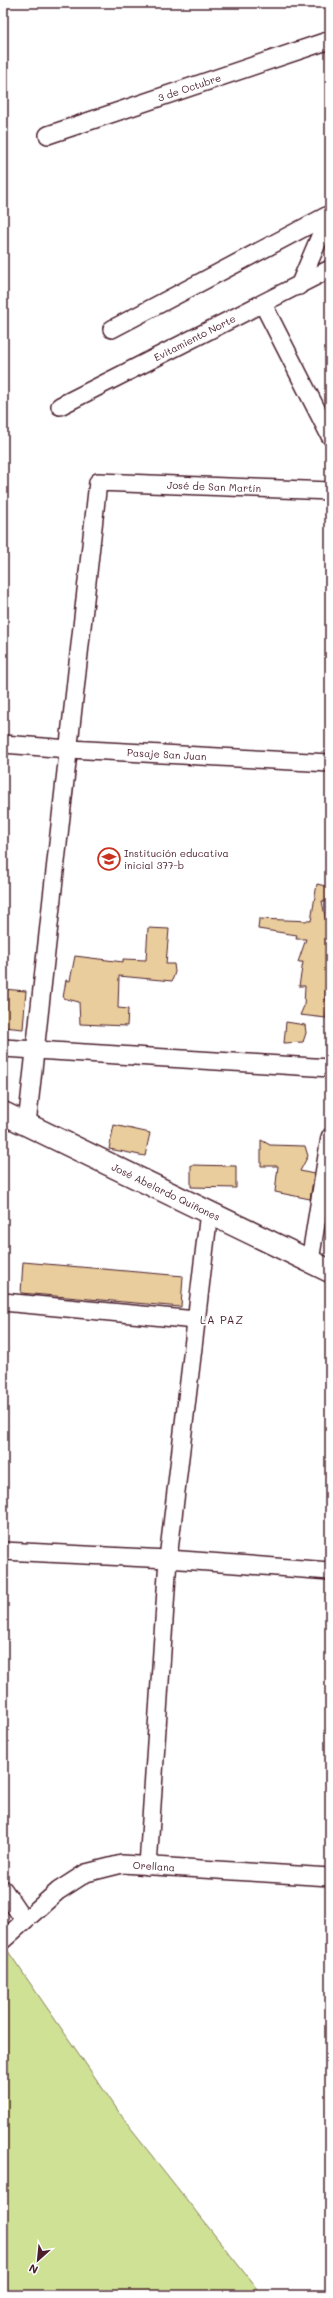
<svg xmlns="http://www.w3.org/2000/svg" width="333" height="2298" viewBox="0 0 333 2298" font-family="Mali,sans-serif">
<rect width="100%" height="100%" fill="#fff"/>
<filter id="ink" filterUnits="userSpaceOnUse"><feTurbulence type="fractalNoise" baseFrequency=".025" numOctaves="2"/><feDisplacementMap in="SourceGraphic" scale="8" xChannelSelector="R" yChannelSelector="G"/><feConvolveMatrix kernelMatrix="1 2 1 2 8 2 1 2 1" color-interpolation-filters="sRGB"/></filter>
<g filter="url(#ink)">
<path fill="#cee195" stroke="#8c8060" d="M3 1944 130 2128 262 2295H3Z"/>
<g fill="none" stroke-linecap="round" stroke-linejoin="round">
<path stroke="#7890a7" stroke-width="5.5" d="M3 2140V2157"/>
</g>
<path fill="#e9cd9d" stroke="#4a1f2b" d="M317 884 330 887V902L322 901 330 940V958L325 1000H328L326 1018 300 1015 304 1006 305 986H299L303 962H298L306 939H296L297 935 258 929 259 919 311 921Z
M148 928 169 929 166 964H174L175 972 172 981 119 976 118 1008 128 1009 127 1026 80 1024 79 1002 63 998 66 980 70 981 75 956 123 962V959L146 960Z
M3 989 26 991 23 1029 3 1027Z
M286 1022 305 1025 306 1033 303 1042 284 1043Z
M114 1125 150 1133 145 1156 109 1149Z
M261 1140 270 1145 305 1146 308 1156 300 1171 314 1174 310 1199 275 1192 278 1166H261Z
M191 1165 236 1166V1188L191 1187Z
M23 1262 183 1276 181 1307 21 1293Z"/>
<g fill="none" stroke-linecap="round" stroke-linejoin="round">
<g stroke="#4a1f2b" stroke-width="20">
<g id="street">
<path id="s1" d="M48 135 330 40"/>
<path d="M299 286 329 215"/>
<path d="M263 304 330 436"/>
<path d="M112 329 330 214"/>
<path id="s2" d="M60 406 330 269"/>
<path id="s3" d="M3 744 69 749 330 763"/>
<path d="M3 1048 330 1068"/>
<path id="s4" d="M27 1124 98 482 330 491"/>
<path d="M310 1261 330 1137"/>
<path d="M3 1302 196 1320"/>
<path d="M3 1551 168 1559 330 1571"/>
<path d="M148 1866 168 1559 209 1212"/>
<path d="M3 1889 24 1920"/>
<path id="s5" d="M3 1940 58 1891 86 1873 122 1864 330 1877"/>
</g>
</g>
<g stroke="#4a1f2b" stroke-width="25">
<g id="secondary">
<path id="s6" d="M3 1113 330 1271"/>
</g>
</g>
<use href="#street" stroke="#fff" stroke-width="17"/>
<use href="#secondary" stroke="#fff" stroke-width="22"/>
</g>
</g>
<defs>
<g id="school-ring" transform="scale(1.15)"><circle r="9.5" fill="#fff" stroke="#c8321e" stroke-width="1.5"/><path d="M0-5L7-2L0 1L-7-2ZM-4 1L0 2.5L4 1V4Q0 6-4 4Z" fill="#c8321e"/></g>
</defs>
<g fill-rule="evenodd">
<use href="#school-ring" x="109" y="859"/>
</g>
<g text-anchor="middle" stroke-width="3" stroke-linejoin="round" paint-order="stroke">
<g font-size="10" fill="#4a1f2b" stroke="#fff">
<text dy="4" stroke="none"><textPath href="#s1" startOffset="149">3 de Octubre</textPath></text>
<text dy="4" stroke="none"><textPath href="#s2" startOffset="151">Evitamiento Norte</textPath></text>
<text dy="4" stroke="none"><textPath href="#s4" startOffset="762">José de San Martín</textPath></text>
<text dy="4" stroke="none"><textPath href="#s3" startOffset="164">Pasaje San Juan</textPath></text>
<text dy="4" stroke="none"><textPath href="#s6" startOffset="181">José Abelardo Quiñones</textPath></text>
<text dy="4" stroke="none"><textPath href="#s5" startOffset="176">Orellana</textPath></text>
</g>
<g font-size="10" fill="#4a1f2b" stroke="#fff" text-anchor="start">
<text x="124" y="857">Institución educativa<tspan x="124" dy="12">inicial 377-b</tspan></text>
</g>
<g font-size="11" letter-spacing="1" fill="#4a1f2b" stroke="#fff">
<text x="222" y="1324">LA PAZ</text>
</g>
</g>
<rect width="333" height="2298" fill="none" stroke="#fff" stroke-width="16"/>
<rect x="8" y="8" width="317" height="2282" fill="none" stroke="#4a1f2b" stroke-width="1.5" filter="url(#ink)"/>
<g transform="translate(38 2260) rotate(207)" stroke="#ffffff" stroke-width="3" paint-order="stroke">
<path d="M0-3L7 15L0 10L-7 15Z" fill="#4a1f2b"/>
<text y="-6" font-size="11" font-weight="bold" text-anchor="middle" fill="#4a1f2b">N</text>
</g>
</svg>
